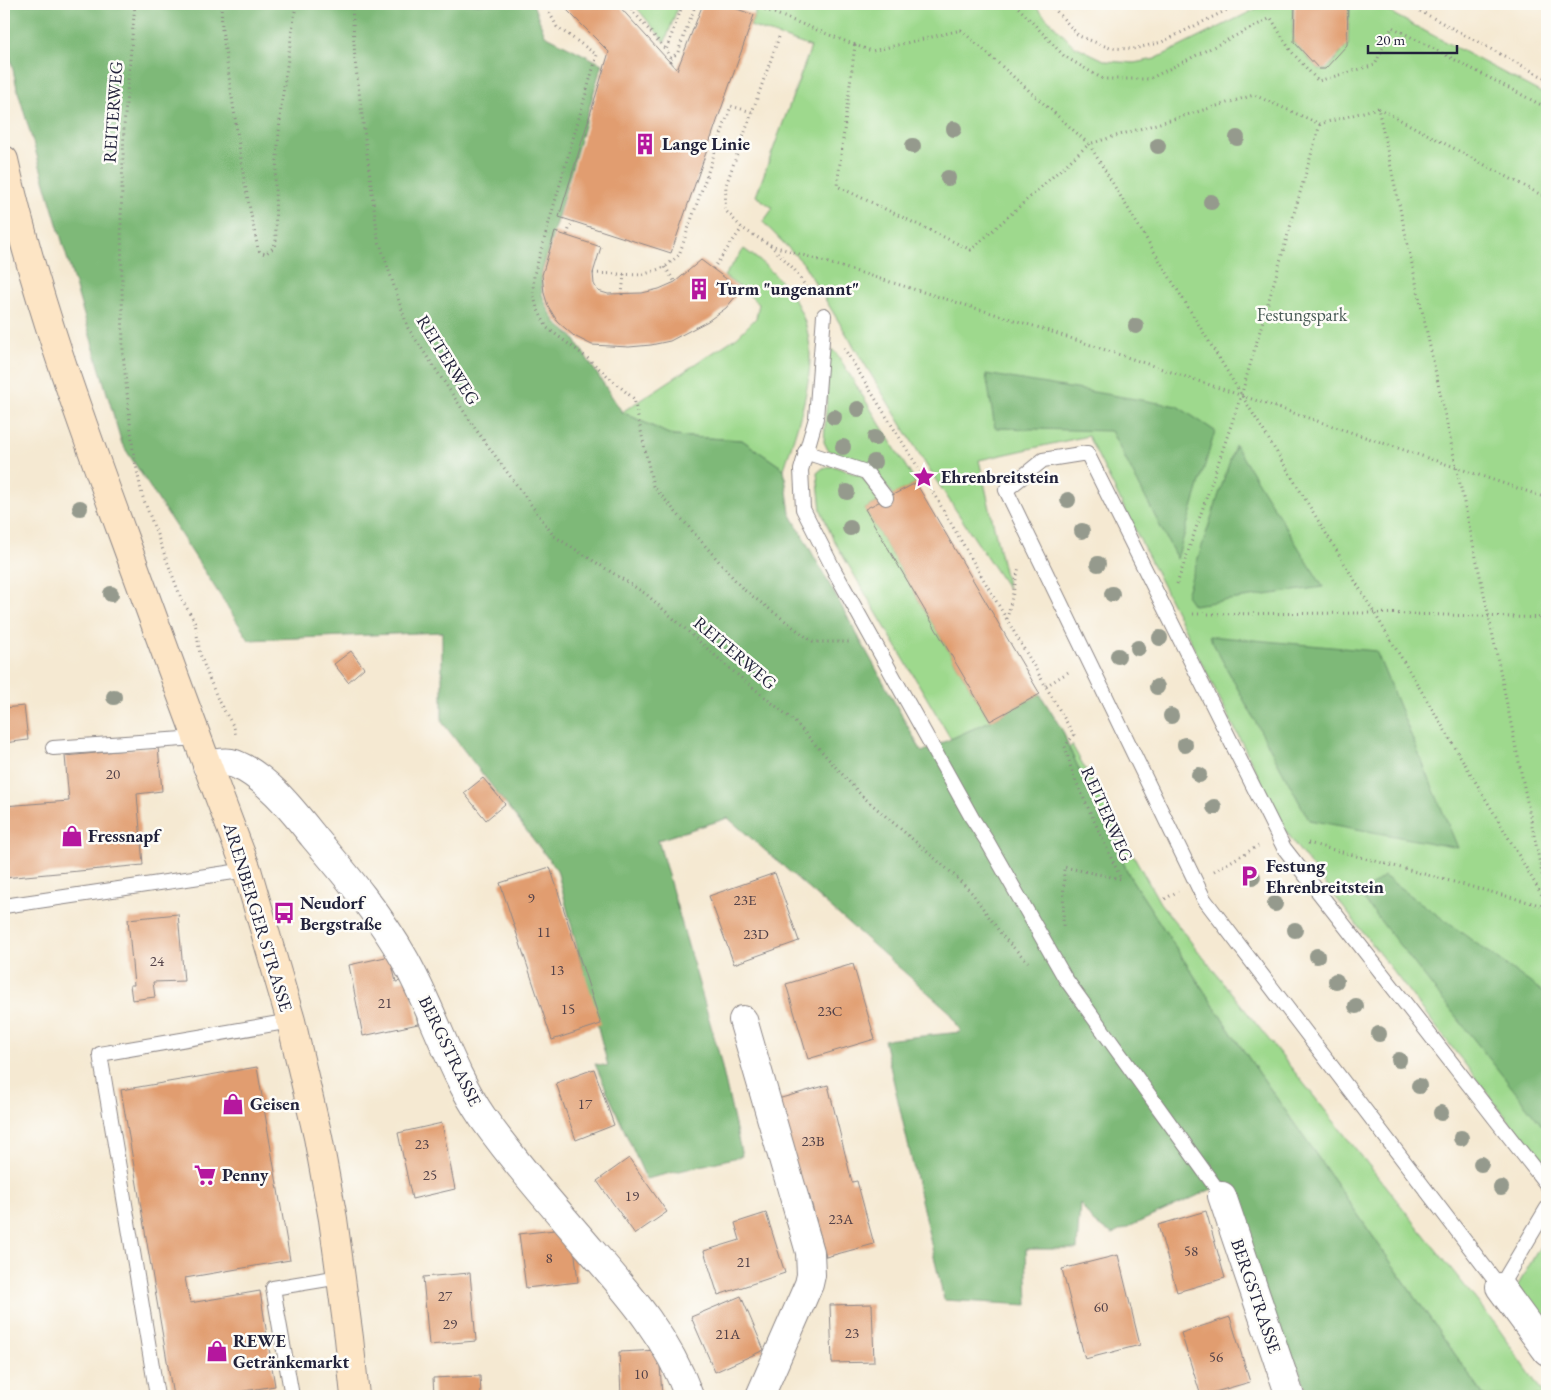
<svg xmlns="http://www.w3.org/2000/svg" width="1551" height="1400" viewBox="0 0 1551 1400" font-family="'EB Garamond',serif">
<rect width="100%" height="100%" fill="#fdfcf7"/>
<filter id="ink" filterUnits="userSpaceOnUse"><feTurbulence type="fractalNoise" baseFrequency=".02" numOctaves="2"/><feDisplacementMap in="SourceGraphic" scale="10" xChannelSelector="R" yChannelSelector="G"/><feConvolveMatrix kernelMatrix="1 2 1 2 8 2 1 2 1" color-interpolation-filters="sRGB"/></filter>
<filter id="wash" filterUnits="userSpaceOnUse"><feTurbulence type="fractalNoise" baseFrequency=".0096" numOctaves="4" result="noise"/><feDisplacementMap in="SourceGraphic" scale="20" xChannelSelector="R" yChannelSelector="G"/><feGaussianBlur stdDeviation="1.12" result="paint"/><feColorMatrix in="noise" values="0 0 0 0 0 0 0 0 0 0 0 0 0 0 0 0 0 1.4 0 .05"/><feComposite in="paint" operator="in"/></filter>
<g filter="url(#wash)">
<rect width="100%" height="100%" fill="#f5e9d2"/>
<path fill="#9ed98d" stroke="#607e64" d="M636 4H679L665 42 637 8Z
M755 4H1033L1073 45 1106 61 1134 63 1155 59 1266 4H1293V42L1319 70H1326L1348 45 1349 4H1374L1547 96V1170L1296 846 1285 829 1088 436 979 460 1008 589 928 468 803 263 763 222 773 208 756 196 811 47 750 26 755 15Z
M744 249C836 314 814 376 784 469L742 440 673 436 622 412 737 337 756 318 759 304 742 289 724 276Z
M830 350H833L837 354 916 483 893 495 877 474 865 465 828 450 824 442Z
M833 466 861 476 880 501 865 509 990 721 951 739 833 539 821 510 817 473 823 468Z
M1072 745 1160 903 1496 1325 1545 1396H1484L1232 1034 1130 877 1069 748Z
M1547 1234V1330L1517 1287Z"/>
<path fill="#7eb978" stroke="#506e5a" d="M4 4H533L545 35 602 64 541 275 542 294 547 307 556 323 573 337 622 412 673 436 742 440 784 469 790 513 922 752 990 721 1040 694 1064 733 1069 748 1130 877 1232 1034 1484 1396H1309L1296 1363 1272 1319 1225 1183 1113 1234 1094 1223 1080 1203 1077 1249H1026L1028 1305 944 1300 884 1040 961 1032 950 1012 728 818 658 840 719 1054 742 1156 646 1179 595 1064 608 1066 557 870 442 722V632L249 640 122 444 17 88 4 28Z
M986 374 1177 406 1215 431 1177 559 1111 431 995 428Z
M1235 445 1323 587 1193 605 1186 595Z
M1209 636 1376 651 1458 848 1309 820Z
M1384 876 1547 995V1132L1360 895Z"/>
<g id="blocks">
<path fill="#e19d70" d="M561 4H617L677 70 703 4H723L754 15 671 253 559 217 609 52Z
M1295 4H1348L1347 45 1325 69H1319L1294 42Z
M555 232 601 247 593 273 594 284 598 291 608 294 642 293 659 289 675 282 701 260 741 290 726 308 708 321 670 341 651 345 629 347 592 345 574 336 557 321 548 306 544 293 542 275Z
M916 483 1040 694 990 721 865 509Z
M351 651 364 668 348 682 334 664Z
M24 706 28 740 4 743V708Z
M158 747 162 791 137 794 143 865 4 878V806L69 801 65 756Z
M483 778 505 804 486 820 464 793Z
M550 867 601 1024 552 1040 500 883Z
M775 873 799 941 734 964 709 896Z
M178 914 184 981 153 982 155 997 132 1000 130 985H134L128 919Z
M390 956 396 982 409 979 418 1024 363 1036 349 965Z
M853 964 875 1039 808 1059 786 984Z
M257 1067 290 1260 185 1278 190 1303 260 1291 275 1386 214 1396H173L121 1090Z
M594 1069 614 1125 576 1140 556 1083Z
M828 1085 852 1182 857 1181 874 1244 826 1257 809 1194 800 1198 774 1100Z
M442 1123 455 1189 412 1199 398 1133Z
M629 1158 667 1212 635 1234 597 1181Z
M1206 1211 1225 1278 1177 1292 1158 1225Z
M766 1213 785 1273 718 1295 704 1251 740 1240 735 1223Z
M572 1228 578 1282 526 1288 519 1234Z
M1118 1255 1140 1345 1085 1359 1062 1269Z
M470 1273 476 1341 429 1345 423 1277Z
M741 1296 764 1350 715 1372 691 1317Z
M872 1304 874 1362 832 1363 830 1305Z
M1230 1317 1250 1382 1201 1396 1181 1333Z
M659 1350 662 1396H621L619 1352Z
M480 1376 481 1396H434L433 1378Z
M829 1393H888V1396H829Z"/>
</g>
</g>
<g filter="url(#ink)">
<use href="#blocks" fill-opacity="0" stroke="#8c8686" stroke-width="1"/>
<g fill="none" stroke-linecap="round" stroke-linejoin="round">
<g stroke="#8c8686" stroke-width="16">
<path id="service" d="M824 315 816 418 801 470 803 509 834 570 972 818 987 841 1065 978 1222 1196
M805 452 866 472 886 498
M53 748 197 738
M4 906 247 870
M1547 1185 1284 848 1087 453 1043 460 1006 490 1204 899 1500 1287 1547 1208
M157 1396 100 1054 291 1021
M292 1396 273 1288 340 1277"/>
</g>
<g stroke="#8c8686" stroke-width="30">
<path id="minor" d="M207 766C216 763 226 761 235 764 266 776 293 811 313 836 346 875 380 915 405 960 434 1012 450 1070 483 1118 516 1164 553 1206 589 1248 629 1294 668 1338 689 1396
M743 1020 810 1252 811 1275 809 1284 760 1396
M1222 1196 1290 1396
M1500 1287 1547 1351"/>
</g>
<g stroke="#8c8686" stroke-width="30">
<path id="secondary" d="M4 160C33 290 79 416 125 541 165 651 205 761 247 870L291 1021 318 1137 333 1219 349 1338 355 1396"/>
</g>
<path stroke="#8c8686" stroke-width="3" stroke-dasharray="1 4" stroke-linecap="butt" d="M135 4 124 126 121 218 123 354 133 450 142 495 181 598 195 622 200 654 209 678 219 702 234 727 236 735
M221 4 222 29 244 179 258 249 260 252 265 254 273 248 276 242 275 182 281 107 296 4
M352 4 355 61 378 238 408 328 477 431 554 536 646 594 728 667 794 721 861 795 953 874 972 893 1004 938 1028 962
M545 4 557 27 597 55 534 275 533 293 537 308 547 328 586 357 634 399 653 486 743 589 813 642H849
M631 4 632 10 666 50
M751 4 855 45
M1015 4 1064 56 1103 79H1149L1271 18 1290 50 1318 81 1375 65 1392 27 1547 108
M1050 4 1079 36 1110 48 1133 49 1162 42 1239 4
M1407 4 1547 79
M779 37 726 185 725 210 742 228 770 245 794 269 812 296
M671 59 678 52 695 6
M670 62 671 59 666 50 683 4
M1378 108 1320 124 1254 95 1089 144 961 30 872 51 855 45 837 186 971 250 1089 144C1242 398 1399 648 1547 904
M1547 198 1378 108 1489 617 1547 898
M567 235 572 221
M770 245 1040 328 1547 498
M665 267 675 282
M713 269 742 228
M593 273 642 275 665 267 679 255 731 106 752 112
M622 295 624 274
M844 348 924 477 1074 735 1065 746 1073 775 1121 879 1064 867 1063 928
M1177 584 1241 396 1320 124
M1193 614 1375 613 1547 618
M1007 619 1019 567
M1046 686 1070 671
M1308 843 1547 907
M1214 871 1258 846
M1165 899 1178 891"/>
<use href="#service" stroke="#fff" stroke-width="14"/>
<use href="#minor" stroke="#fff" stroke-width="28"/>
<use href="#secondary" stroke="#fde5c5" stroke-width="28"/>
</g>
<g fill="#959a8d">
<circle cx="954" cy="129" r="8"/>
<circle cx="1237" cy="138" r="8"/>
<circle cx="913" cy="146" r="8"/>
<circle cx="1158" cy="146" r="8"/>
<circle cx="948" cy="178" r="8"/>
<circle cx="1211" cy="202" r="8"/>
<circle cx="1136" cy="326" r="8"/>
<circle cx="858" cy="409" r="8"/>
<circle cx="834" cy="417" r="8"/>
<circle cx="875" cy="438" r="8"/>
<circle cx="843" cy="447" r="8"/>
<circle cx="874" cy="462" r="8"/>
<circle cx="847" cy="492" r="8"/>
<circle cx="1068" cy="500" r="8"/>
<circle cx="80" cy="508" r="8"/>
<circle cx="850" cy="528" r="8"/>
<circle cx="1082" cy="531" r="8"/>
<circle cx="1098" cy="564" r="8"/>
<circle cx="111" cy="594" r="8"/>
<circle cx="1112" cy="594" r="8"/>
<circle cx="1160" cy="638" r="8"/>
<circle cx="1138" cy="648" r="8"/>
<circle cx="1118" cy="656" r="8"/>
<circle cx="1157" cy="687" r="8"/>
<circle cx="114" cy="697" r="8"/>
<circle cx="1171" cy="716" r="8"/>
<circle cx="1185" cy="745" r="8"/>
<circle cx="1199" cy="775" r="8"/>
<circle cx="1214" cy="807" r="8"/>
<circle cx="1253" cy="877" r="8"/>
<circle cx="1275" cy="904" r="8"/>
<circle cx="1295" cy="930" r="8"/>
<circle cx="1317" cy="956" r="8"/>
<circle cx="1336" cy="981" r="8"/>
<circle cx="1356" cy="1006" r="8"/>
<circle cx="1379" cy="1034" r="8"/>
<circle cx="1399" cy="1060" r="8"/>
<circle cx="1419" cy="1086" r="8"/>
<circle cx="1441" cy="1113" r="8"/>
<circle cx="1461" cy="1138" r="8"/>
<circle cx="1481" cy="1164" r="8"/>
<circle cx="1501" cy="1188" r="8"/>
</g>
</g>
<defs>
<g id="building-bare" transform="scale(1.725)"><path d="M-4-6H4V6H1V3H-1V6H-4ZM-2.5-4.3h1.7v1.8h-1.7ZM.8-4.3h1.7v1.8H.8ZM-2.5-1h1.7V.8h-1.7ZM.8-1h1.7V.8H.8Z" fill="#b5179e" stroke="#fdfcf7" stroke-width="2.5" paint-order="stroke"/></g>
<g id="sight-bare" transform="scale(1.725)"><path d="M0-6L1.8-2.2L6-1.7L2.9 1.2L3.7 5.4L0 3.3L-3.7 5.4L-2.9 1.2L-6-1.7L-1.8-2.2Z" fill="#b5179e" stroke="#fdfcf7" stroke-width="2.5" paint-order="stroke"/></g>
<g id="shop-bare" transform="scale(1.725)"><path d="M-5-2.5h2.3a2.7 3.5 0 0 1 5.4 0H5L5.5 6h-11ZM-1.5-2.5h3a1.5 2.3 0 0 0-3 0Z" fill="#b5179e" stroke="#fdfcf7" stroke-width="2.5" paint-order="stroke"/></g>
<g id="parking-bare" transform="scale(1.725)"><path d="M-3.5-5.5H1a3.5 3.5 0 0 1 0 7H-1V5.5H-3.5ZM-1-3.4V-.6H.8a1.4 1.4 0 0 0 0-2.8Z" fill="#b5179e" stroke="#fdfcf7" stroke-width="2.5" paint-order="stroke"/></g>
<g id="bus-bare" transform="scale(1.725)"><path d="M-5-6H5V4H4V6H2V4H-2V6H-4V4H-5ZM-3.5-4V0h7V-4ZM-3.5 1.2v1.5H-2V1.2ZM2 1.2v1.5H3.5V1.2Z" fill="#b5179e" stroke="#fdfcf7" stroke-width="2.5" paint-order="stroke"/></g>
<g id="supermarket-bare" transform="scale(1.725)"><path d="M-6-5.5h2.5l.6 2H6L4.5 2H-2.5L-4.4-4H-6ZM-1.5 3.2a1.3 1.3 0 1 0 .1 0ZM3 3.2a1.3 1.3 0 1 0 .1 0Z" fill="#b5179e" stroke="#fdfcf7" stroke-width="2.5" paint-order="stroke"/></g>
</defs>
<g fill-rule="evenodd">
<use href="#building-bare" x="645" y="144"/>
<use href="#building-bare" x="699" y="289"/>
<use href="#sight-bare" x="924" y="477"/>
<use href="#shop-bare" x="72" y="836"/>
<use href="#parking-bare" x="1249" y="876"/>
<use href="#bus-bare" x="284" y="913"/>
<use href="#shop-bare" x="233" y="1104"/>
<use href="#supermarket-bare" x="205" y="1175"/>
<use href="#shop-bare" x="217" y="1351"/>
</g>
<g text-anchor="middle" stroke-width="5" stroke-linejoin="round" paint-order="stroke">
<g font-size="15" fill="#524148">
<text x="113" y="779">20</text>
<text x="531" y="903">9</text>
<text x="745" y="905">23E</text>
<text x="544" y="937">11</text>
<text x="756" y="939">23D</text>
<text x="157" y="966">24</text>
<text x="557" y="975">13</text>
<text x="385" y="1008">21</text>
<text x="568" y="1014">15</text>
<text x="830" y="1016">23C</text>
<text x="585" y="1109">17</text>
<text x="813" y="1146">23B</text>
<text x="422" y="1149">23</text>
<text x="430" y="1180">25</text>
<text x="632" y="1201">19</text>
<text x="841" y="1224">23A</text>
<text x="1191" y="1256">58</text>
<text x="549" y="1263">8</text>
<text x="744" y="1267">21</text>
<text x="445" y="1301">27</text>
<text x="1101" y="1312">60</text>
<text x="450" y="1329">29</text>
<text x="852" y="1338">23</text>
<text x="728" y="1339">21A</text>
<text x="1216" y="1362">56</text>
<text x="641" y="1379">10</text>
</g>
<g font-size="18" fill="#22223b" stroke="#fdfcf7">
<text transform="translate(113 112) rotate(-86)" y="6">REITERWEG</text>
<text transform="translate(448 360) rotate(58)" y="6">REITERWEG</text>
<text transform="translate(735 653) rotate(40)" y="6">REITERWEG</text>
<text transform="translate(1107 814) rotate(66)" y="6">REITERWEG</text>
<text transform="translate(258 917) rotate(73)" y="6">ARENBERGER STRASSE</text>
<text transform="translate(450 1051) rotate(64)" y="6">BERGSTRASSE</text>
<text transform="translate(1256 1296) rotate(71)" y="6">BERGSTRASSE</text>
</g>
<g font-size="18" font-weight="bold" fill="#22223b" stroke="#fdfcf7" text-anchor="start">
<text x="662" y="150">Lange Linie</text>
<text x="716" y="295">Turm "ungenannt"</text>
<text x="941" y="483">Ehrenbreitstein</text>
<text x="88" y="842">Fressnapf</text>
<text x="1266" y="872">Festung<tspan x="1266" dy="21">Ehrenbreitstein</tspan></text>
<text x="300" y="909">Neudorf<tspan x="300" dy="21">Bergstraße</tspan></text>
<text x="250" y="1110">Geisen</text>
<text x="222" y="1181">Penny</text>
<text x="233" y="1347">REWE<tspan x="233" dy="21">Getränkemarkt</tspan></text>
</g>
<g font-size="18" fill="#475954" stroke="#fdfcf7">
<text x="1302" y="321">Festungspark</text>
</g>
</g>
<rect width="1551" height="1400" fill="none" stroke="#fdfcf7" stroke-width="20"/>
<path d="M1368 45v8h89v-8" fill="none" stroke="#22223b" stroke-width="2.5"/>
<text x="1376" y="45" font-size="15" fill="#22223b" stroke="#fdfcf7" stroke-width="4" paint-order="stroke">20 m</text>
</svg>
